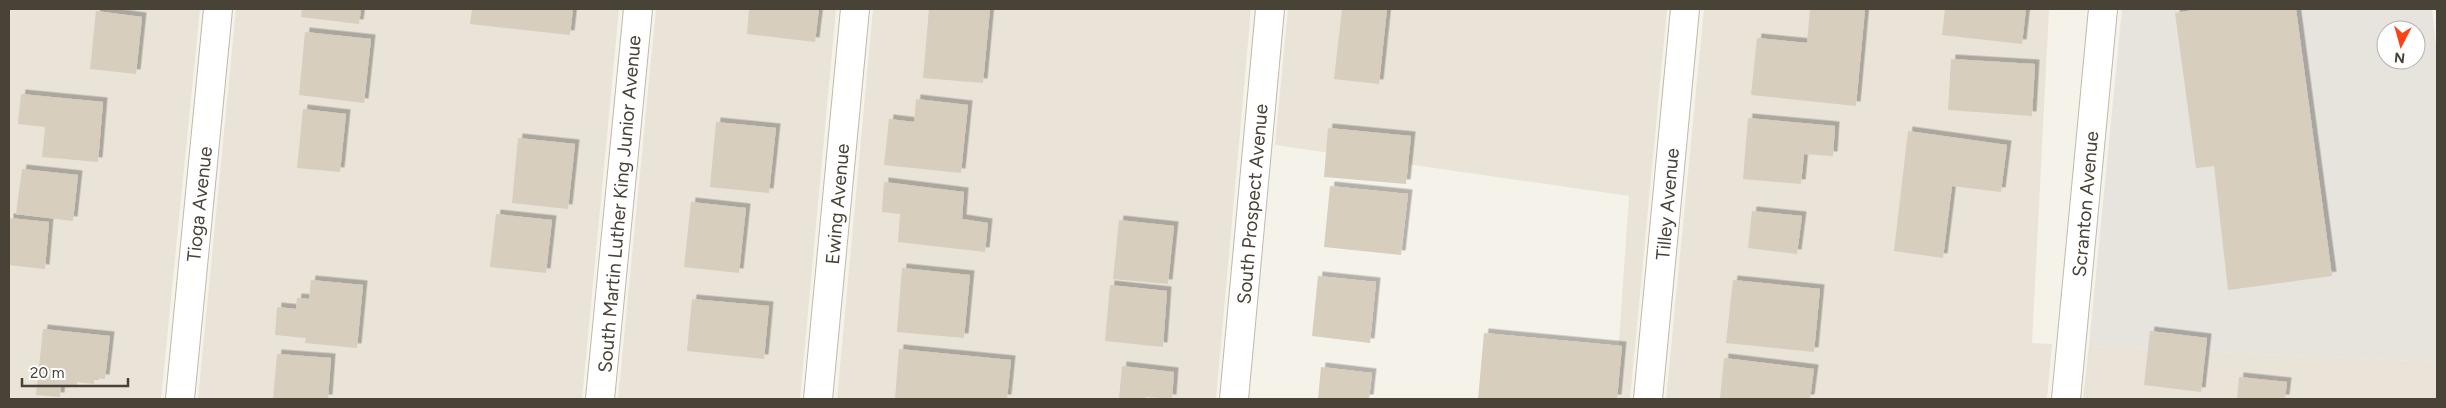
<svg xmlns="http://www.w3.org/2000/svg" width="2446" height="408" viewBox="0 0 2446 408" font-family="Figtree,sans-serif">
<defs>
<filter id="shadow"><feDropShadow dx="4.5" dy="-4.5" stdDeviation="0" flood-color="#0004"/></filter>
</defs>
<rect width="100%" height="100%" fill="#f5f2e9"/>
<path fill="#e9e4d7" d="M9 9H200L161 399H9Z
M236 9H619L582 399H198Z
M656 9H836L800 399H618Z
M873 9H1251L1216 399H837Z
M1288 9H1667L1630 399H1615L1629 196 1275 145Z
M1704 9H2049L2032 343 2052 344 2047 399H1666Z
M2089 346 2437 362V399H2083Z"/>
<path fill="#e7e3dd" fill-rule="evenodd" d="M2122 9H2432L2437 57V362L2089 346ZM2386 30H2416V60H2386Z"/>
<path fill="#d7cebe" filter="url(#shadow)" d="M302 9H361L359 24 301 17Z
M472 9H573L570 35 470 24Z
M749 9H819L815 42 747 34Z
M929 9H990L983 83 923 78Z
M1342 9H1387L1379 84 1334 79Z
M1810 9H1865L1856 106 1751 95 1757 38 1807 43Z
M1945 9H2026L2022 44 1942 35Z
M2199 9H2296L2332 276 2228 290 2214 166 2196 168 2175 13Z
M96 11 142 17 136 74 90 69Z
M305 32 371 39 364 103 299 95Z
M1951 59 2035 64 2032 116 1948 110Z
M21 94 103 102 98 162 42 157 45 127 18 124Z
M916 99 968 105 961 173 884 165 889 119 914 122Z
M303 109 346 114 340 172 297 168Z
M1748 118 1835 126 1833 156 1804 154 1801 184 1743 179Z
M716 122 776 128 769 193 710 187Z
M1328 128 1411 136 1406 184 1324 177Z
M1908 131 2007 145 2001 192 1952 186 1943 258 1894 251Z
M518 138 575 144 568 209 512 203Z
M22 169 78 175 73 221 16 214Z
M884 182 964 192 962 219 988 223 985 252 898 242 900 214 882 212Z
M1330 186 1408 194 1401 255 1324 247Z
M691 202 746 208 739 273 684 267Z
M1752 211 1802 216 1797 254 1748 248Z
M496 214 552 220 546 273 490 267Z
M9 218 49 222 45 269 9 265Z
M1119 220 1174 226 1168 284 1113 279Z
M902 268 970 275 964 338 897 332Z
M1318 276 1376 282 1370 343 1312 336Z
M311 280 363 285 357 348 305 343 306 338 275 335 277 307 296 309 297 298 309 299Z
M1733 280 1820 289 1814 352 1726 343Z
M1110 285 1167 291 1163 347 1105 341Z
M692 299 769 306 764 359 687 351Z
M43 329 110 336 105 379 94 378V384L77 382V386L61 385 60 397 36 395Z
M2150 331 2207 338 2201 392 2144 385Z
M1484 333 1622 346 1617 399H1478Z
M899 349 1011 360 1007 399H895Z
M277 354 331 358 328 399H273Z
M1724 358 1814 369 1810 399H1720Z
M1122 366 1174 372 1172 399 1146 397V399H1119Z
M1321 367 1372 373 1369 399H1318Z
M2239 377 2287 382 2285 399H2237Z"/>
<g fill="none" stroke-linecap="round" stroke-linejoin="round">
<g stroke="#c1baab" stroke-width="30">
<path id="minor" d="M180 399 218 9
M818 399 855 9
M1234 399 1270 9
M1648 399 1685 9
M2066 399 2103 9"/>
</g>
<g stroke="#c1baab" stroke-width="30">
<path id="tertiary" d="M600 399 638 9"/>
</g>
<use href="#minor" stroke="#fff" stroke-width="28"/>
<use href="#tertiary" stroke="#fff" stroke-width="28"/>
</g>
<g text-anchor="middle" stroke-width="4" stroke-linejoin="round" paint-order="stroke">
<g font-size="19" fill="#494237" stroke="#fff">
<text transform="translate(199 204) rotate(-84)" y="7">Tioga Avenue</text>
<text transform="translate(619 204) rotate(-85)" y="7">South Martin Luther King Junior Avenue</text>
<text transform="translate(837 204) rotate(-85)" y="7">Ewing Avenue</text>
<text transform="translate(1252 204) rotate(-85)" y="7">South Prospect Avenue</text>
<text transform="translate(1667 204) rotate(-85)" y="7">Tilley Avenue</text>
<text transform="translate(2085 204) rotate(-85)" y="7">Scranton Avenue</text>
</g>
</g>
<rect width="2446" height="408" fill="none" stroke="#494237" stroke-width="20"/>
<g transform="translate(2401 45) rotate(186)"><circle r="24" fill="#ffffff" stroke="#b6b3af"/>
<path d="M0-4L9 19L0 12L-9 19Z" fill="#fe4216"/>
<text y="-8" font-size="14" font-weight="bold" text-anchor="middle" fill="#494237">N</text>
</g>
<path d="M22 378v8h106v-8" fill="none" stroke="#494237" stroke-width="2.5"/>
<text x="30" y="378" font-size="15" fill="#494237" stroke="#ffffff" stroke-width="4" paint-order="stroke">20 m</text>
</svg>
